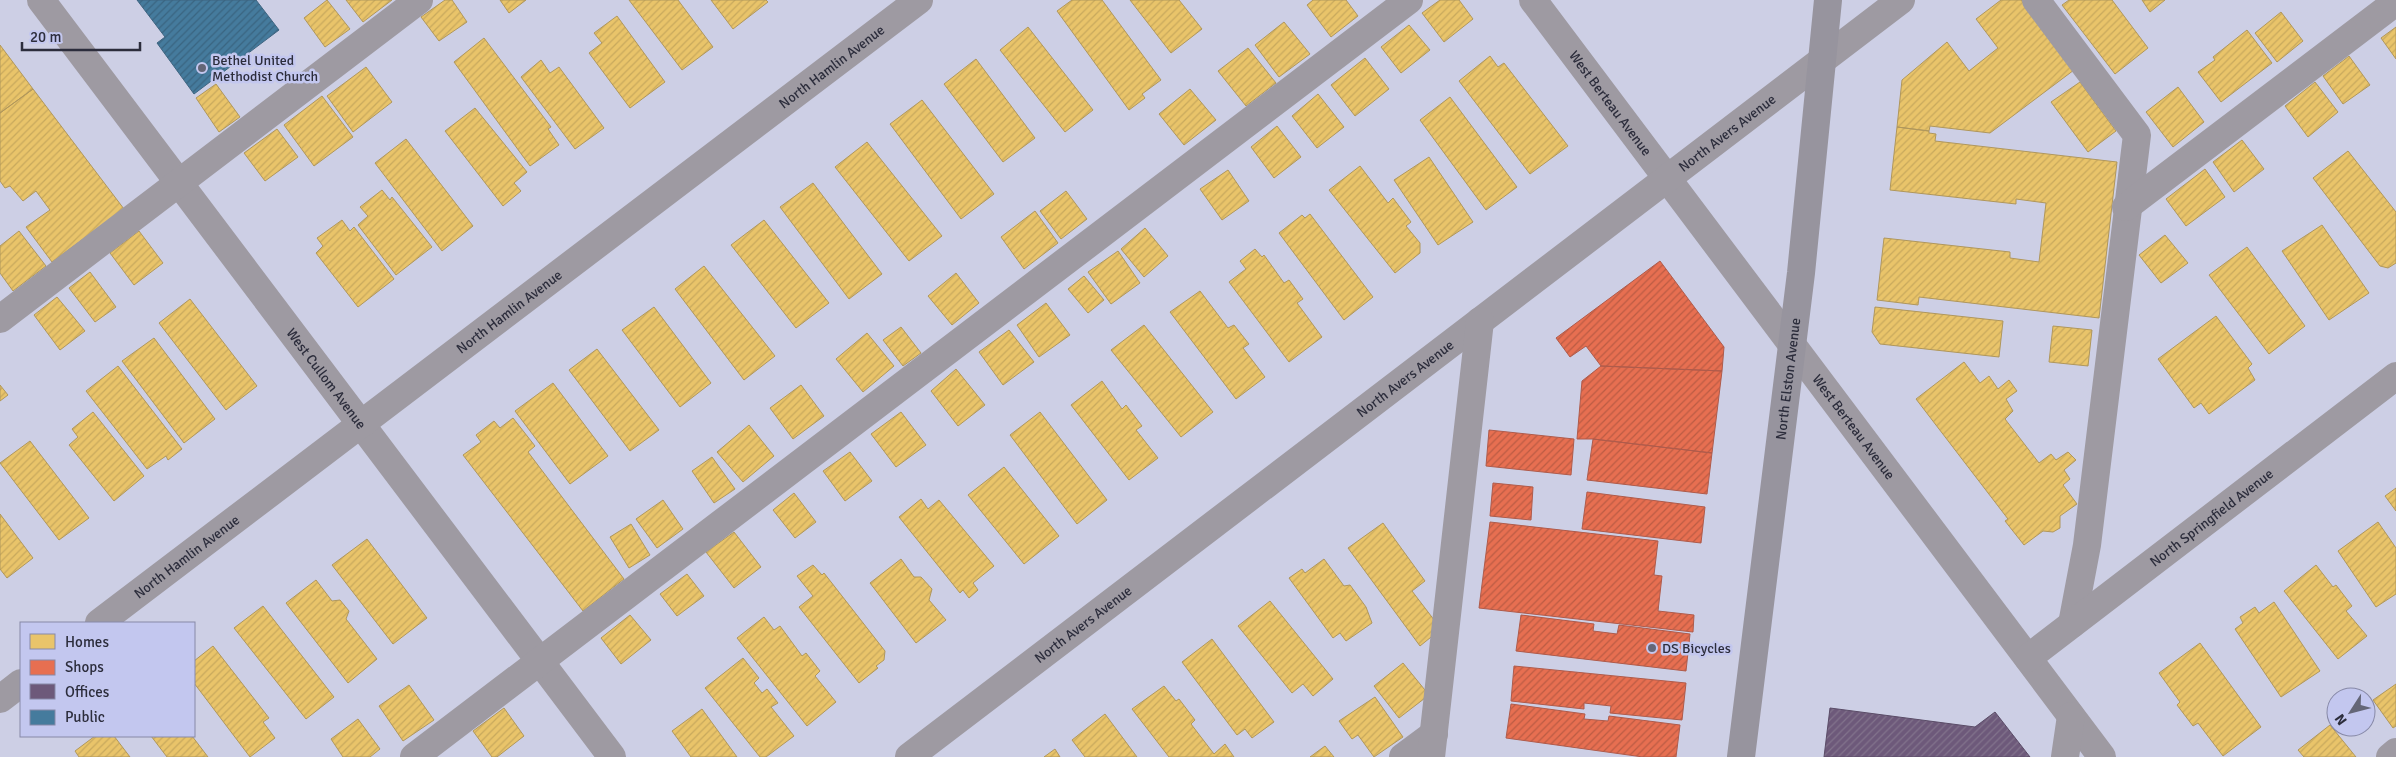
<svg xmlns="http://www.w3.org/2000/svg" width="2396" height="757" viewBox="0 0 2396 757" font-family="Signika,sans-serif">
<defs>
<pattern id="homes-hatch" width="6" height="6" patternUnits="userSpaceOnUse" patternTransform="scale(1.25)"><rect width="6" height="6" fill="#e9c46a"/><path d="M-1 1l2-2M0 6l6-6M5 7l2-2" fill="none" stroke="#c8a95d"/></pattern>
<pattern id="shops-hatch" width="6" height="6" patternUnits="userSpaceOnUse" patternTransform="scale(1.25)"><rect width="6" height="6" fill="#e76f51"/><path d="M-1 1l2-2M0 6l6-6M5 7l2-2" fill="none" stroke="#bb5c44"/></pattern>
<pattern id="offices-hatch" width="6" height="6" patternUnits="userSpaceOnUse" patternTransform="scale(1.25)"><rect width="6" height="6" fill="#6d597a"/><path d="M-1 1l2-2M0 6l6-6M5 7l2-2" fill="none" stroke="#82738c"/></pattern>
<pattern id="public-hatch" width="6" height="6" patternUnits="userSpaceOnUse" patternTransform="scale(1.25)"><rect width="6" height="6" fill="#457b9d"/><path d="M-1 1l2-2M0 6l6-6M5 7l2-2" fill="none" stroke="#3a6581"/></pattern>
</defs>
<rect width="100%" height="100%" fill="#cdcfe5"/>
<path fill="url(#homes-hatch)" stroke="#b0975c" d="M327 0 350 29 325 47 304 18Z
M346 0H392L363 22Z
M445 0H452L467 22 439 41 421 17Z
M500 0H526L509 13Z
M629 0H678L713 47 682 70Z
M711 0H766L768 2 733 29Z
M1072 0H1102L1161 80 1142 94 1145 98 1129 110 1057 11Z
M1130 0H1179L1202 29 1171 53Z
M1313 0H1346L1358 16 1331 37 1307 5Z
M1440 0H1459L1473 19 1444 42 1422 13Z
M2001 0H2021L2074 70 1990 133 1930 126 1929 131 1897 127 1902 80 1947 42 1969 71 1998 48 1976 19Z
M2069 0H2112L2148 48 2115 74 2062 5Z
M2142 0H2165L2150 12Z
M2281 12 2303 41 2277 62 2255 33Z
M617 16 665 82 630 108 589 53 602 43 594 33Z
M1284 22 1310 54 1279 77 1255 45Z
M1409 25 1430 50 1401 73 1381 47Z
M1028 27 1093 110 1065 132 1000 50Z
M2396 27V59L2381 38Z
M2247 30 2272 63 2221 102 2198 72 2215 60 2213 57Z
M484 38 551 127 548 129 559 145 530 166 454 62Z
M0 45 33 89 0 113Z
M1248 48 1276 83 1246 106 1218 71Z
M1490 56 1498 67 1504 63 1568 146 1530 174 1459 81Z
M2349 56 2370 85 2343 104 2323 76Z
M1365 58 1389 89 1355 116 1331 85Z
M976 59 1035 138 1003 162 944 84Z
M541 60 550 73 559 67 604 128 575 149 521 77Z
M366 67 392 102 353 132 327 96Z
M2080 82 2116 131 2088 152 2051 102Z
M2315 82 2338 112 2308 137 2285 106Z
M216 84 240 117 219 132 196 98Z
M2178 87 2204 122 2173 147 2146 112Z
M33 89 124 209 52 262 26 227 50 210 36 191 23 201 10 186 5 188 0 181V113Z
M1190 89 1216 120 1184 145 1159 114Z
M1318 94 1344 127 1317 148 1292 116Z
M322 96 353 137 314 166 284 125Z
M1450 97 1517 187 1486 210 1420 120Z
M922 100 994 194 961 219 890 124Z
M475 108 527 172 514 183 521 191 503 206 445 131Z
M1277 126 1301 157 1274 178 1251 147Z
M1897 127 1929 131V133L1936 134 1935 141 2117 162 2099 318 1919 297 1918 305 1877 300 1884 238 2010 252V258L2039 262 2046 203 2016 199V204L1890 190Z
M277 129 298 157 265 181 244 153Z
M406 139 473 226 442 251 375 163Z
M2242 140 2264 169 2234 192 2213 162Z
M867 142 942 236 909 261 835 167Z
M2348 151 2396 212V263L2388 268 2380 266 2313 178Z
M1429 157 1473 222 1438 245 1394 180Z
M1360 166 1388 203 1393 198 1411 222 1406 226 1420 243V253L1395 273 1329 190Z
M2205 169 2225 197 2186 226 2166 199Z
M1228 170 1249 201 1222 220 1200 189Z
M813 183 882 274 849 299 780 207Z
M382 190 390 200 392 197 432 247 396 275 358 225 368 216 360 207Z
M1066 191 1087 219 1061 239 1040 211Z
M1035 211 1058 243 1024 269 1001 237Z
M1310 214 1373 297 1344 320 1279 233 1302 215 1305 218Z
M342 220 350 231 354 227 394 279 358 307 316 253 323 246 317 238Z
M764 220 829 303 796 328 731 245Z
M2322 225 2369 293 2329 320 2282 251Z
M1145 228 1168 256 1144 277 1121 249Z
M19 231 46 266 13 291 0 273V246Z
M139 231 163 263 134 285 110 253Z
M2165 235 2188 263 2161 283 2139 255Z
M2247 247 2305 326 2269 354 2209 275Z
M1255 249 1262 257 1264 255 1284 283 1289 280 1303 299 1297 303 1322 337 1289 362 1229 282 1246 269 1240 261Z
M1118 251 1140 283 1111 304 1088 272Z
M704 266 775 356 744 380 675 289Z
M90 272 116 307 95 322 69 288Z
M956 273 979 303 952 325 928 296Z
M1084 276 1104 300 1088 313 1068 289Z
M1200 291 1228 328 1234 325 1249 344 1243 348 1265 377 1236 399 1170 312Z
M57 297 85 331 60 350 34 315Z
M190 299 257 386 226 410 159 323Z
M1046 303 1070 335 1039 357 1017 325Z
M654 307 711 383 680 407 622 330Z
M1875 307 2003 321 1999 357 1880 344 1872 332Z
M2216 316 2252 364 2248 368 2255 380 2209 414 2201 403 2194 408 2158 359Z
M1144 325 1213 412 1181 437 1111 350Z
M2053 326 2092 330 2088 366 2049 362Z
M901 327 921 353 903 366 883 340Z
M1009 330 1034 362 1003 385 979 352Z
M867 333 894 366 863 392 836 359Z
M154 338 215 419 184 443 122 361Z
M597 349 659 430 630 451 569 370Z
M1964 362 1980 383 1989 376 1998 389 2009 380 2017 391 2006 399 2013 411 2005 419 2039 463 2051 454 2056 460 2068 452 2076 460 2064 470 2070 479 2063 485 2077 504 2060 516V528L2053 532 2043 531 2024 545 2005 521 2008 519 1916 399Z
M118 366 182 449 168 460 166 456 147 469 86 391Z
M956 369 985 405 958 426 931 391Z
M1102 381 1122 409 1126 405 1142 426 1136 430 1158 458 1129 480 1071 405Z
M553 383 608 456 570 484 515 411Z
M0 385 8 395 0 401Z
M801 385 824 416 793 439 770 408Z
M93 412 144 476 114 501 69 445 78 437 72 429Z
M901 412 926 445 896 467 871 434Z
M1040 412 1107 500 1077 524 1010 435Z
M513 418 535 446 528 452 624 579 583 611 463 455 481 442 476 435 494 421 500 428Z
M749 425 774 456 743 482 717 452Z
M30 441 89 518 59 540 0 463Z
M850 452 872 481 845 501 823 471Z
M712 457 735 489 714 503 692 471Z
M1004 467 1059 536 1024 564 968 495Z
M2396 488V511L2385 496Z
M794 493 816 522 795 538 773 510Z
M921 499 928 509 939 500 994 566 973 583 978 590 969 598 963 590 960 593 899 517Z
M663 500 683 529 657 548 636 519Z
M0 514 33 558 7 578 0 569Z
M2378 522 2396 548V594L2376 607 2338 551Z
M1383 523 1425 581 1412 591 1441 629 1420 646 1348 548Z
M631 524 650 555 629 568 610 537Z
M734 532 761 567 734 588 706 552Z
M367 539 427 618 393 644 332 565Z
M901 559 914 577H921L932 589 929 600 946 620 916 643 870 583Z
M1324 559 1344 586 1350 585 1366 607 1372 623 1346 641 1340 633 1333 638 1289 578 1302 569 1305 573Z
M813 565 822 575 824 573 885 651 884 660 876 666 878 668 859 683 799 607 813 596 797 576Z
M2316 565 2333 587 2336 585 2352 606 2346 611 2367 636 2338 659 2284 591Z
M687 574 704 596 677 616 660 594Z
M316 580 332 601 340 600 349 611 346 619 377 659 348 683 286 603Z
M1270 601 1333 679 1313 696 1303 684 1292 693 1238 626Z
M2274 602 2320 671 2281 697 2235 629 2243 623 2240 617 2255 607 2259 613Z
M263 606 334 697 306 719 234 628Z
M630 615 651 640 621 664 601 638Z
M764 617 774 630 780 626 802 656 806 653 820 671 815 676 836 702 807 726 737 638Z
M1212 639 1274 722 1252 738 1245 729 1237 735 1182 662Z
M2200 643 2261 727 2223 756 2198 723 2193 726 2177 705 2180 702 2159 673Z
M213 646 269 718 263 722 275 738 250 757 194 683V661Z
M743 658 759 678 754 683 762 693 767 689 778 703 771 707 794 736 766 757H760L705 688Z
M1403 663 1429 695 1399 718 1374 686Z
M2396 684V726L2393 728 2373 700Z
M409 685 434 720 403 741 379 706Z
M1164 686 1176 701 1179 699 1195 720 1191 724 1214 754 1225 744 1234 757H1169L1132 709Z
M1375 697 1403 737 1374 757 1358 735 1352 739 1339 721Z
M504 708 524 736 497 757H492L473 731Z
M702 709 737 757H691L672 731Z
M1105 714 1137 757H1085L1072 740Z
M358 719 380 749 370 757H343L331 739Z
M2330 725 2356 757H2304L2298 750Z
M95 736H114L130 757H79L75 751Z
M151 736H192L208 757H167Z
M1325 746 1334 757H1310Z
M1055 749 1060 757H1044Z"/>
<path fill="url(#shops-hatch)" stroke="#af5b4b" d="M1660 261 1724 347 1722 371 1601 366 1586 346 1570 357 1556 338Z
M1601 366 1722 371 1712 453 1593 439H1577L1582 381Z
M1489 430 1574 439 1571 475 1486 466Z
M1593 439 1712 453 1707 494 1587 480Z
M1493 483 1533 487 1531 520 1490 516Z
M1587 492 1705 507 1701 543 1582 529Z
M1490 522 1658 541 1654 575 1662 576 1658 611 1694 615 1693 632 1479 608Z
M1521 615 1594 624 1593 631 1617 634 1619 625 1690 634 1686 671 1516 651Z
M1514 666 1686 683 1682 720 1610 713 1611 706 1584 703V709L1511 701Z
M1511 704 1585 714 1584 719 1608 721 1609 716 1680 725 1676 757H1643L1506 738Z"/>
<path fill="url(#offices-hatch)" stroke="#5a4c67" d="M1830 708 1975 727 1995 712 2030 757H1824Z"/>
<path fill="url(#public-hatch)" stroke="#3e6480" d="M137 0H256L279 30 194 94 157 43 165 37Z"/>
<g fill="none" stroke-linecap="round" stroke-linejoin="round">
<g stroke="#9e9aa2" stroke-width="28">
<path id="s1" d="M41 0 612 757"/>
<path id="s2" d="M1533 0 2102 757"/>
<path d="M2036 0 2137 135 2087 545 2072 624"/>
<path d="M2126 207 2396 2"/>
<path d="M0 319 419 0"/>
<path id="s3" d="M99 623 919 0"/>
<path id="s4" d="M2028 658 2396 376"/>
<path d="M0 699 21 683"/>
<path d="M414 757 1409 0"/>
<path id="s5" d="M909 757 1901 0"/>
<path d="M1403 757 1434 734"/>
<path d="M1431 757 1480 321"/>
<path d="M2065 757 2071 716"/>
<path d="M2390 757 2396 752"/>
</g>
<path stroke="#97949e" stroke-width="28" id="s6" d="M1741 757 1801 273 1828 0"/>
</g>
<g fill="#646677" stroke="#c3c7ef" stroke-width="2">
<circle cx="202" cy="68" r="5"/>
<circle cx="1652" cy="648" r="5"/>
</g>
<g text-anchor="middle" stroke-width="5" stroke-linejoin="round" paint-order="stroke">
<g font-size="14" fill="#2c2d3c" stroke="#c3c7ef" text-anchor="start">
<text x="212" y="65">Bethel United<tspan x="212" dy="16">Methodist Church</tspan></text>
<text x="1662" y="653">DS Bicycles</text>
</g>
<g font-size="14" fill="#2c2d3c" stroke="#c3c7ef">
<text dy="5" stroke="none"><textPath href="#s3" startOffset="920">North Hamlin Avenue</textPath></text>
<text dy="5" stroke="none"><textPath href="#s2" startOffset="129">West Berteau Avenue</textPath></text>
<text dy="5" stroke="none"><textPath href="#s5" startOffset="1029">North Avers Avenue</textPath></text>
<text dy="5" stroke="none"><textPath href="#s3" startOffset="515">North Hamlin Avenue</textPath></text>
<text dy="5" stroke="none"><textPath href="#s1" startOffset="474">West Cullom Avenue</textPath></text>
<text dy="5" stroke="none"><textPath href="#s5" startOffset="624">North Avers Avenue</textPath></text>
<text dy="5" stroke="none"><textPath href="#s6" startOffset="381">North Elston Avenue</textPath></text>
<text dy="5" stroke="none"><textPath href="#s2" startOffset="534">West Berteau Avenue</textPath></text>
<text dy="5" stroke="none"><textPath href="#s4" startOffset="231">North Springfield Avenue</textPath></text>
<text dy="5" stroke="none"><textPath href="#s3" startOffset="110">North Hamlin Avenue</textPath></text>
<text dy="5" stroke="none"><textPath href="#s5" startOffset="219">North Avers Avenue</textPath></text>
</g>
</g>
<rect x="20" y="622" width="175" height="115" fill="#c3c7ef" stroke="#8789a7"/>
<rect x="30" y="634" width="25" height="15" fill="#e9c46a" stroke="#8789a7"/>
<text x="65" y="647" font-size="15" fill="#2c2d3c">Homes</text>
<rect x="30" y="660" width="25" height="15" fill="#e76f51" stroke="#8789a7"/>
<text x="65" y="672" font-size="15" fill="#2c2d3c">Shops</text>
<rect x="30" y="684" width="25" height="15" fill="#6d597a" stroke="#8789a7"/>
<text x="65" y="697" font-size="15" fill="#2c2d3c">Offices</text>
<rect x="30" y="710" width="25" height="15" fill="#457b9d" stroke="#8789a7"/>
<text x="65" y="722" font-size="15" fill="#2c2d3c">Public</text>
<g transform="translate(2351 712) rotate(234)"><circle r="24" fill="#c3c7ef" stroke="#8789a7"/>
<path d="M0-4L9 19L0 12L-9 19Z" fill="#646677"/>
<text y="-8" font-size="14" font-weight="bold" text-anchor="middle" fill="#2c2d3c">N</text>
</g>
<path d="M22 42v8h118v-8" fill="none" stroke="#2c2d3c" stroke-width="2.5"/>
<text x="30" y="42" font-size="15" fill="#2c2d3c" stroke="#c3c7ef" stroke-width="4" paint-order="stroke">20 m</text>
</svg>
